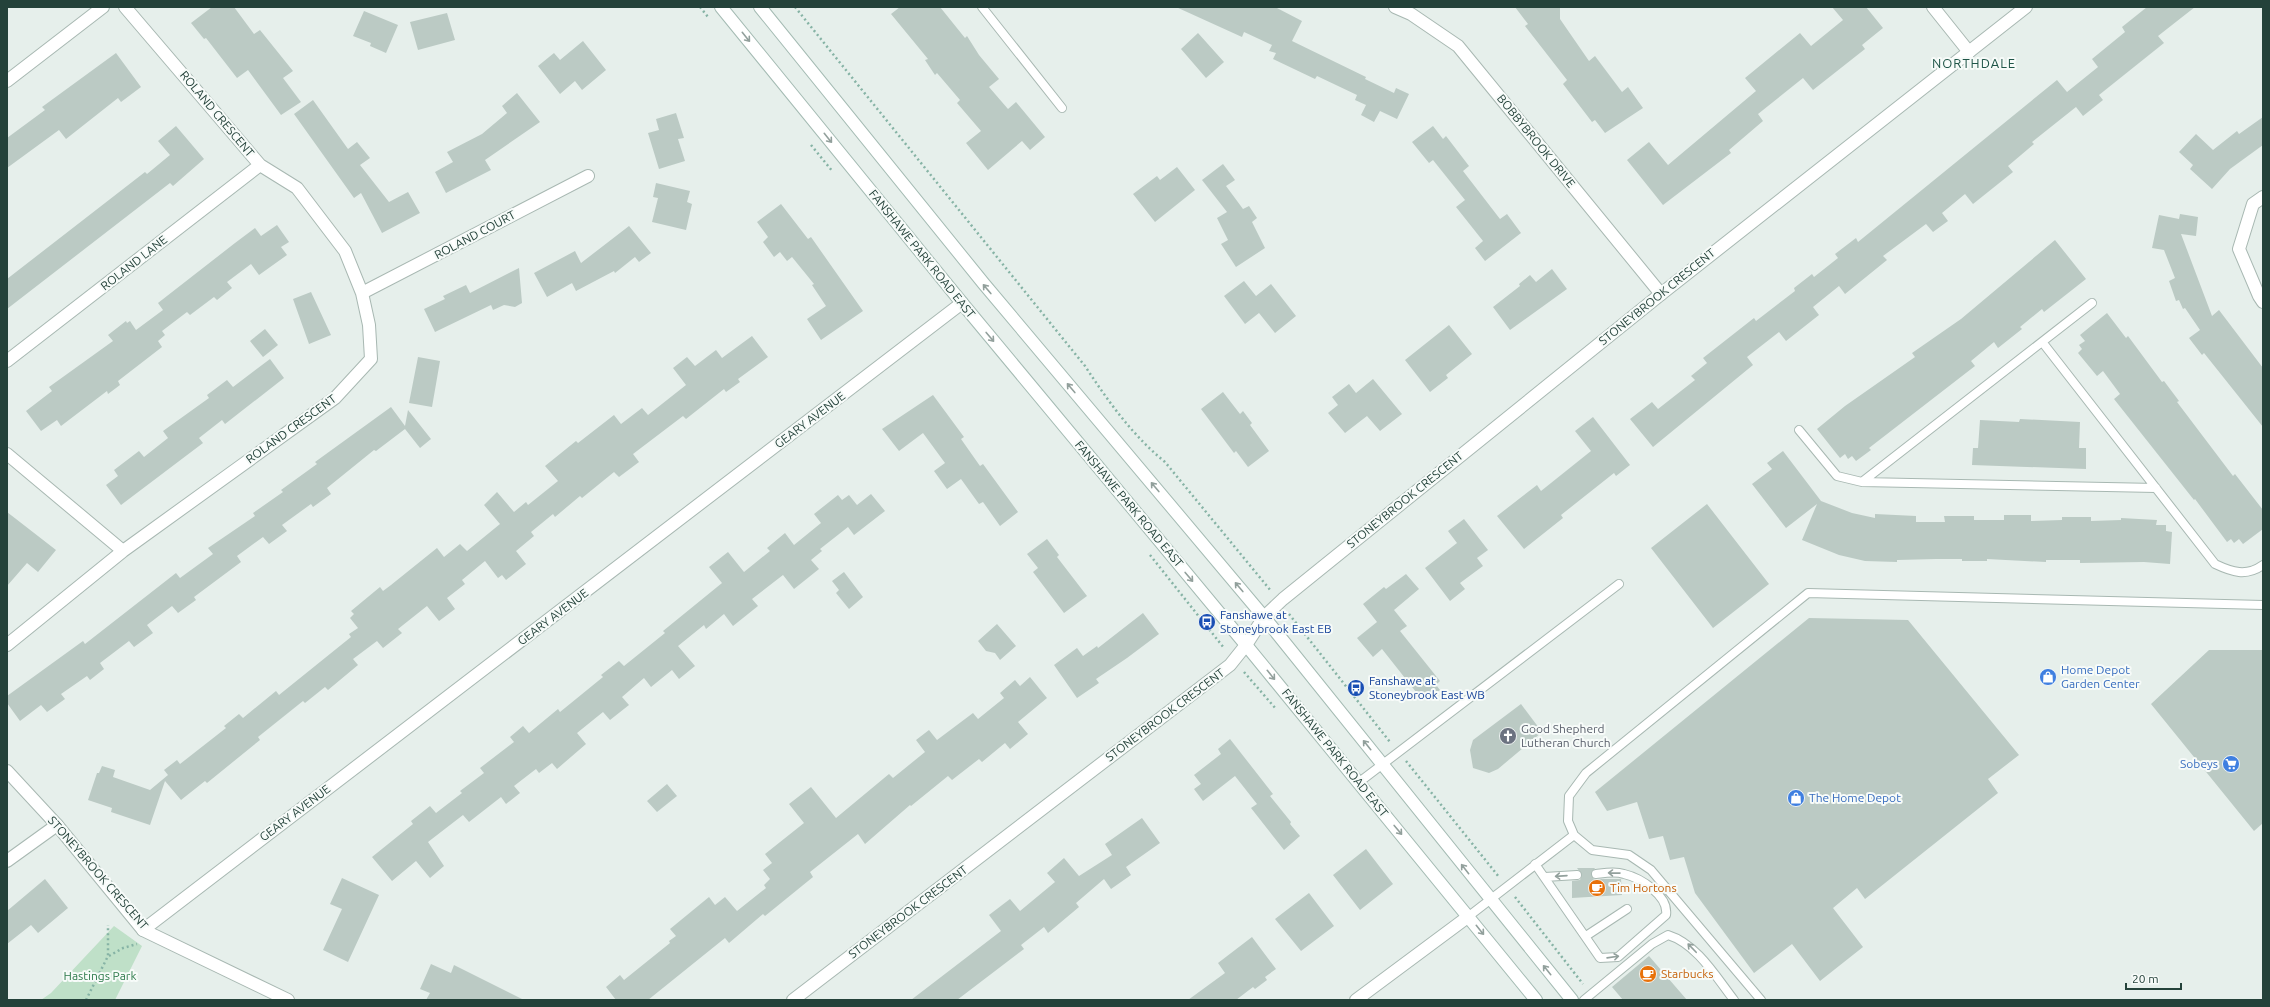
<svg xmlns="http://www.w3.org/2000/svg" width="2270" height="1007" viewBox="0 0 2270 1007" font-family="Ubuntu,sans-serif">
<rect width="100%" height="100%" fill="#e6efeb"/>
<path fill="#bfe0c8" d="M114 926 142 946 115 1000H41L51 993Z"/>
<path fill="#bbcac4" d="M212 7H234L254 34 260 30 293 71 283 78 301 102 281 115 248 70 237 78 206 38 204 39 191 23Z
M900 7H940L965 38 967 36 979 55 999 79 989 87 1008 109 1016 102 1045 137 1030 150 1022 141 988 170 966 143 981 131 957 103 960 100 937 73 935 75 925 60 928 59 891 14Z
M1176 7H1275L1302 21 1292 41 1366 77 1365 79 1394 93 1396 88 1409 94 1397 119 1380 111 1374 122 1361 115 1366 105 1355 100 1357 95 1317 76 1315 79 1273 59 1276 53 1269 51 1272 45 1244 32 1242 37Z
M1515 7H1560V19L1589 61 1595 56 1622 92 1628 87 1643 108 1605 133 1595 120 1592 122 1563 84 1567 80 1525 26 1528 24Z
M1832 7H1866L1883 28 1862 45 1865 49 1813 90 1803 78 1758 114 1763 121 1729 150 1731 153 1663 205 1627 160 1649 142 1668 165 1756 91 1745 78 1800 33 1811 46 1843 20Z
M2147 7H2195L2158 36 2164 43 2099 95 2103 100 2083 116 2076 107 2032 142 2034 144 2008 166 2013 172 1973 204 1965 194 1942 213 1948 221 1933 232 1926 224 1883 256 1887 260 1845 294 1839 286 1813 307 1819 315 1786 341 1779 332 1747 357 1753 365 1653 447 1630 419 1652 402 1658 409 1695 380 1691 376 1707 363 1703 358 1754 318 1756 321 1795 291 1794 288 1812 274 1814 277 1838 258 1835 254 1856 238 1858 242 2057 80 2067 92 2098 67 2092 59 2125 32 2122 27Z
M364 11 398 25 386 53 370 46 371 43 353 36Z
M447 13 455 40 418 50 410 22Z
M1198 33 1224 62 1206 78 1181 49Z
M583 41 606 70 582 90 575 81 560 94 538 66 554 53 560 60Z
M116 53 141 87 121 102 118 98 66 139 59 130 7 168V138L45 110 42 107Z
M517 93 540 122 485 160 491 170 446 193 435 172 453 162 447 152 482 134 507 113 502 106Z
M313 100 348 149 357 142 370 158 360 165 389 202 408 192 420 213 382 233 361 193 354 198 294 114Z
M676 113 684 138 678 139 685 161 659 169 648 133 659 130 656 119Z
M2263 117V145L2230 169 2212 189 2190 169 2193 165 2179 152 2196 134 2213 150 2237 131 2239 134Z
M176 126 204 159 173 186 170 183 7 309V279L145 172 147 174 170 155 158 141Z
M1433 126 1443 139 1446 136 1469 166 1463 171 1500 219 1507 214 1521 233 1485 261 1475 248 1483 241 1456 207 1465 200 1433 160 1429 163 1412 142Z
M1223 164 1235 180 1226 186 1243 209 1249 206 1257 218 1252 222 1265 248 1236 267 1221 244 1228 240 1217 218 1227 212 1202 180Z
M1177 167 1195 190 1155 222 1133 194 1157 176 1160 180Z
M656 183 690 191 687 202 692 204 686 230 652 222 658 198 653 197Z
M781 204 808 239 811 237 863 311 821 340 807 319 826 306 812 285 814 284 792 257 787 261 780 252 774 257 763 242 768 237 757 222Z
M2180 214 2198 217 2196 236 2181 234 2212 316 2219 310 2263 368V427L2204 353 2202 355 2189 338 2200 330 2185 308 2183 309 2179 300 2176 301 2169 281 2175 278 2164 250 2152 248 2159 215 2179 219Z
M277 225 289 242 281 247 287 255 259 275 251 264 227 282 232 288 217 300 214 297 190 315 187 312 162 331 165 335 158 341 162 347 118 381 120 385 108 394 107 391 61 426 57 420 41 431 26 411 52 391 49 387 113 341 108 335 126 321 127 323 130 321 136 330 163 310 158 303 235 243 255 228 261 236Z
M629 226 651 253 639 262 635 257 615 273 614 271 576 291 572 283 547 297 534 273 575 251 581 263Z
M2055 240 2086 279 2044 312 2042 309 2020 327 2022 329 1998 348 1994 342 1971 361 1975 366 1869 448 1871 450 1856 461 1852 456 1848 459 1845 454 1840 458 1817 429 1845 406 1915 357 1912 353 1961 319Z
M519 268 522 303 515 307 504 305 493 310 491 305 435 332 424 309 445 299 443 296 466 285 470 293Z
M1552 269 1567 289 1510 330 1493 307 1520 286 1519 284 1530 275 1536 282Z
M1244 281 1256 296 1271 284 1296 316 1275 333 1259 313 1245 324 1224 296Z
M311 292 331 335 309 344 293 299Z
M2107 313 2126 338 2128 336 2162 382 2164 381 2179 401 2177 402 2233 476 2235 474 2263 510V529L2243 544 2239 539 2234 543 2231 539 2227 542 2195 499 2194 500 2114 399 2120 394 2103 371 2097 376 2078 353 2082 349 2079 345 2085 341 2080 335Z
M1449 325 1472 354 1446 375 1448 378 1430 392 1405 360Z
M265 329 278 345 263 357 250 341Z
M752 336 768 357 738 379 740 382 726 392 724 389 686 419 683 416 633 454 639 462 619 477 614 472 582 498 580 496 555 517 553 514 531 532 534 536 516 551 526 564 506 580 502 575 498 578 485 561 462 580 465 584 447 598 455 609 439 621 427 606 398 629 402 633 383 648 377 641 353 659 358 665 328 690 325 687 305 703 303 701 258 737 260 740 207 783 205 781 181 800 165 781 150 825 111 812 112 808 88 800 97 773H99L102 766 115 770 113 777 150 790 168 775 164 770 177 760 180 764 226 728 224 726 239 714 243 718 276 691 279 695 351 637 349 634 358 628 350 618 354 614 351 611 380 587 383 591 391 585 437 548 444 557 460 544 467 551 500 524 484 505 497 492 514 512 526 502 528 505 558 481 545 466 576 441 578 443 614 415 621 424 642 408 648 415 686 385 673 368 687 357 695 366 716 350 722 358Z
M418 357 440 361 432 407 409 403Z
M270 359 284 378 225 424 222 420 199 438 203 443 121 505 106 485 118 476 114 470 139 451 144 457 168 438 163 431 209 398 207 395 227 380 233 387Z
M1373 379 1402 414 1380 431 1367 416 1345 433 1328 413 1338 405 1332 397 1349 384 1356 393Z
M1223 392 1240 414 1243 411 1252 423 1250 425 1269 451 1248 467 1236 451 1234 453 1201 409Z
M933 395 964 437 961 439 980 466 983 464 1018 512 1000 526 983 502 979 504 961 479 947 489 934 471 945 463 923 433 899 451 882 429Z
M391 407 405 426 408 410 431 439 420 448 405 429 376 451 374 450 327 488 331 494 313 507 311 504 282 525 287 531 269 544 263 537 237 556 241 562 194 597 196 600 178 613 172 606 147 625 153 633 134 647 129 641 100 663 104 669 90 680 87 676 61 694 65 699 47 712 41 705 20 721 7 703V696L83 641 85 644 176 573 180 578 213 554 208 548 255 516 253 513 283 492 281 490 317 464 315 462Z
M1593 417 1630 465 1616 476 1614 473 1561 515 1563 518 1524 549 1497 516 1537 485 1541 491 1591 451 1575 431Z
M2020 419 2080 422 2079 448H2086V469L1972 465 1973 448H1978L1980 420 2019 422Z
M1783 451 1821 501 1852 513 1875 518V514L1916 516V522H1945L1944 516H1974V520H2004V515H2031V521L2062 520V517H2091V521L2121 520V518L2157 520 2156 525H2166V531L2172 532 2170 564 2144 562 2080 563V560H2046V562L1987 559V561H1962V559H1936L1897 560V562L1865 561 1839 555 1802 540 1817 504 1786 528 1752 484 1772 469 1767 463Z
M871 494 885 511 854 535 848 527 820 549 822 551 811 560 819 569 794 589 783 575 752 599 758 606 733 626 724 614 706 629 704 625 678 646 695 666 679 679 672 670 651 687 644 678 622 697 629 705 610 720 603 712 577 733 586 744 557 769 552 763 539 773 536 769 514 786 520 793 506 804 501 797 469 822 463 815 428 842 444 866 430 878 416 861 392 881 372 857 413 824 411 821 430 806 436 813 462 793 460 791 484 773 480 768 514 742 510 737 523 726 529 733 558 709 560 712 603 677 601 675 619 661 624 666 665 633 663 631 722 583 709 567 728 552 744 572 770 551 767 548 785 533 794 545 821 523 814 514 838 495 842 500 849 495 857 505Z
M1707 504 1769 584 1713 628 1651 548Z
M7 512 56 550 38 572 27 563 7 586Z
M1464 519 1488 550 1477 558 1483 566 1460 583 1465 589 1450 601 1425 568 1457 543 1448 531Z
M1047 539 1059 555 1057 557 1087 596 1064 613 1033 572 1038 568 1027 554Z
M844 572 863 597 849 609 836 593 839 590 832 581Z
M1406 574 1419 589 1394 610 1407 626 1400 631 1440 681 1436 685 1440 690 1430 699 1425 693 1420 697 1382 649 1373 657 1357 638 1377 622 1363 604 1384 587 1386 589Z
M1143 613 1159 634 1127 658 1096 679 1099 683 1077 698 1054 665 1077 648 1083 656 1097 646 1098 648Z
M1809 618 1908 620 2019 755 1988 779 1998 793 1865 899 1857 888 1833 908 1863 947 1820 981 1792 944 1754 973 1695 893 1684 857 1670 860 1663 836 1649 839 1637 802 1607 811 1595 792Z
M997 624 1016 646 1000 660 995 653 986 651 978 641Z
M2209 650H2263V823L2254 831 2151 704Z
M1030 677 1047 698 1018 722 1028 734 1010 749 1005 743 982 762 979 759 952 780 948 776 911 806 910 805 865 844 858 834 810 872 813 877 765 916 763 914 729 943 725 938 648 1000H616L606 987 620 975 624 980 670 943 669 941 676 936 670 929 709 897 715 905 725 897 737 911 766 888 764 885 770 879 763 870 772 863 765 854 804 823 789 804 811 787 836 818 889 774 893 778 925 752 916 740 929 730 937 740 973 713 978 719 1004 698 1000 693 1015 680 1020 686Z
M1521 704 1542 732 1498 769 1489 773 1473 768 1470 750 1473 740Z
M1230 739 1273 794 1270 796 1291 822 1290 824 1300 836 1284 850 1251 808 1257 804 1235 776 1203 801 1194 789 1201 784 1194 775 1221 754 1218 749Z
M667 784 677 796 657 812 647 801Z
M1142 818 1160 843 1126 867 1131 875 1111 889 1104 879 1076 903 1079 907 1048 933 1044 927 1021 945 1024 949 957 1000H911L1001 931 989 915 1010 899 1020 911 1055 882 1047 873 1064 858 1079 876 1112 855 1105 844Z
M1366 849 1393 884 1360 910 1333 875Z
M1577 868H1595L1591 874 1594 879H1621L1622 895 1572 898V881L1580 880 1582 875Z
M342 878 379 895 348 962 323 950 342 909 330 904Z
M45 879 68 908 38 933 31 925 7 944V911Z
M1309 893 1334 926 1301 951 1275 919Z
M1252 937 1276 969 1265 977 1267 980 1255 989 1253 987 1236 1000H1188L1225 973 1218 963Z
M1649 956 1687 1000H1623L1612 987Z
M431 964 451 973 454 965 524 1000H426L430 993 420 989Z"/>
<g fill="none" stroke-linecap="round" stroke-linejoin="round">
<g stroke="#a8b8b2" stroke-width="10">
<path id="service" d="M982 7 1062 108
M2043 343 2215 564C2232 572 2246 577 2263 565
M1799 430 1837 476 1862 482 2156 488
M1862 482 2092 303
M1358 783 1619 584
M1535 864 1600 958 1618 957 1666 915C1669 896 1641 878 1624 874 1615 871 1605 873 1596 874
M1545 877 1577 875
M1469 916 1574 835
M1586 936 1627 909
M1584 1000 1652 944 1668 935C1697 944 1716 977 1734 1000
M1761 1000 1651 870 1629 855 1592 850 1574 835 1568 821 1569 796 1586 773 1808 593 2263 605"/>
</g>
<g stroke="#a8b8b2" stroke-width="14">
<path id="minor" d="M1395 7 1411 14 1458 46 1661 294
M1933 7 1969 52
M2263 197 2253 204 2239 249 2259 296 2263 302
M362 293 588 176
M7 361 260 165
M7 454 123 551
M7 645 123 551 335 398 371 359 369 325 362 293 345 251 297 188 260 165 125 7
M7 861 57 825
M143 930 962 303
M1356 1000 1469 916"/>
</g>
<g stroke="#a8b8b2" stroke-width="14">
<path id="tertiary" d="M7 81 103 7
M7 771 57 825 143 930 288 1000
M793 1000 1230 665 1246 645 1264 617 1283 599 1661 294 2026 7"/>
</g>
<g stroke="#a4bbb3" stroke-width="14">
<path id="secondary" d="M721 7 962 303 1246 645 1536 1000
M760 7 984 284 1264 617 1572 1000"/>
</g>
<path stroke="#86b3a5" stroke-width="2.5" stroke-dasharray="2 3" stroke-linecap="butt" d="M700 7 708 17
M795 7 1085 366C1108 401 1132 435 1165 462L1271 591
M811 145 833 172
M1150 555 1224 648
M1289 614 1390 742
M1244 672 1276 709
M1406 761 1499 877
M1515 897 1583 984
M109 956 123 948 137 944
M86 1000 108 956V925"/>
<use href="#service" stroke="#fff" stroke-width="8"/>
<use href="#minor" stroke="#fff" stroke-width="12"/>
<use href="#tertiary" stroke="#fff" stroke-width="12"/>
<use href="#secondary" stroke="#fff" stroke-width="12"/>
</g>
<defs><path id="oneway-shaft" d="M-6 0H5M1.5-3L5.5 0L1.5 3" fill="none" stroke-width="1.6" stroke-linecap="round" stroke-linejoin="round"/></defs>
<g stroke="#92a09c">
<use href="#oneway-shaft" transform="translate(746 37) rotate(51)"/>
<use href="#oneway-shaft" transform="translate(828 138) rotate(51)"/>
<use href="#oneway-shaft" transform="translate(987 289) rotate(-130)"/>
<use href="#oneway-shaft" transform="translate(990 337) rotate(50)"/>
<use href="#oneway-shaft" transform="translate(1071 388) rotate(-130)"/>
<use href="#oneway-shaft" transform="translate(1155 487) rotate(-130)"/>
<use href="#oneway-shaft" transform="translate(1189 577) rotate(50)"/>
<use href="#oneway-shaft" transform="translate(1239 587) rotate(-130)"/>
<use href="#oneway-shaft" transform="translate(1271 675) rotate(51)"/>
<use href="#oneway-shaft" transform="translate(1367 745) rotate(-129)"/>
<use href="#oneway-shaft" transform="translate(1398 830) rotate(50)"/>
<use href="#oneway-shaft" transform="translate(1465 869) rotate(-128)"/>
<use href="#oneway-shaft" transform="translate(1614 873) rotate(-179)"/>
<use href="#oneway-shaft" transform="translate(1561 876) rotate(176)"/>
<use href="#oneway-shaft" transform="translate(1480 930) rotate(51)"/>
<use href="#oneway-shaft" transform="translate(1692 948) rotate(-134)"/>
<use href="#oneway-shaft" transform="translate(1613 957) rotate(-8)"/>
<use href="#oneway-shaft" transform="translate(1547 970) rotate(-129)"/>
</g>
<defs>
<g id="bus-disc" transform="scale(0.9)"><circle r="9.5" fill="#1a4fb4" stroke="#f7fbf9"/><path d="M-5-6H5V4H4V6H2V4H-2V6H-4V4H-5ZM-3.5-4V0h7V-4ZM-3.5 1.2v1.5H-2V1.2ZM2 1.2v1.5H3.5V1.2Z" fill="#fff"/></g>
<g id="shop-disc" transform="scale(0.9)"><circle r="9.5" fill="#3f7fe0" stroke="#f7fbf9"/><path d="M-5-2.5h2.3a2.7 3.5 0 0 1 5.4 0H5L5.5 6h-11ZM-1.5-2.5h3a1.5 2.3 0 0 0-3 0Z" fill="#fff"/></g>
<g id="church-disc" transform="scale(0.9)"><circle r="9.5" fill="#6b7280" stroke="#f7fbf9"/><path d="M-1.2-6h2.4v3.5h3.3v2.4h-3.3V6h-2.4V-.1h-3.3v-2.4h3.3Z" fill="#fff"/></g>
<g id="supermarket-disc" transform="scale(0.9)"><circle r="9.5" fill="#3f7fe0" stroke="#f7fbf9"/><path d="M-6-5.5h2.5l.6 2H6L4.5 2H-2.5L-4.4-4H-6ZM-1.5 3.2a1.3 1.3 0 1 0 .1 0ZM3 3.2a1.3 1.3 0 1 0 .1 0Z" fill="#fff"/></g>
<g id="cafe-disc" transform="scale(0.9)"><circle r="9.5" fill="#e8710a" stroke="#f7fbf9"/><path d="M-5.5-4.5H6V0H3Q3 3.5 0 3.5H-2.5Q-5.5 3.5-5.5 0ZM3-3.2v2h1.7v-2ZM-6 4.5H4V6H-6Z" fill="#fff"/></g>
</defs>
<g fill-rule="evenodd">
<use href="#bus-disc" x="1207" y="622"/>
<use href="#shop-disc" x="2048" y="677"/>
<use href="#bus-disc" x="1356" y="688"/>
<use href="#church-disc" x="1508" y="736"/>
<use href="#supermarket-disc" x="2231" y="764"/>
<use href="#shop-disc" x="1796" y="798"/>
<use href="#cafe-disc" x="1597" y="888"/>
<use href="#cafe-disc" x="1648" y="974"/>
</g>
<g text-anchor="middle" stroke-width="4" stroke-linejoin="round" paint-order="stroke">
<g font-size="12" fill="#24423a" stroke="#f7fbf9">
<text transform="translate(217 114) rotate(50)" y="4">ROLAND CRESCENT</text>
<text transform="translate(1536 141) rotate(51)" y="4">BOBBYBROOK DRIVE</text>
<text transform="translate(475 235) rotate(-28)" y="4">ROLAND COURT</text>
<text transform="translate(922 254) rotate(51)" y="4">FANSHAWE PARK ROAD EAST</text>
<text transform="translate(134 263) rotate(-38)" y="4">ROLAND LANE</text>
<text transform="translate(1657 297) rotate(-39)" y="4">STONEYBROOK CRESCENT</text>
<text transform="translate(810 420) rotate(-37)" y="4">GEARY AVENUE</text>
<text transform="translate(291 429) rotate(-36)" y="4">ROLAND CRESCENT</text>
<text transform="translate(1405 500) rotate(-39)" y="4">STONEYBROOK CRESCENT</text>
<text transform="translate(1129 504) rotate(50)" y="4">FANSHAWE PARK ROAD EAST</text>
<text transform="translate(553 617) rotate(-37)" y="4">GEARY AVENUE</text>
<text transform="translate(1165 715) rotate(-37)" y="4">STONEYBROOK CRESCENT</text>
<text transform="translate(1335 753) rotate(51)" y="4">FANSHAWE PARK ROAD EAST</text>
<text transform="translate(295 813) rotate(-37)" y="4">GEARY AVENUE</text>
<text transform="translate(98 873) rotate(49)" y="4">STONEYBROOK CRESCENT</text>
<text transform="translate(908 912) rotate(-37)" y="4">STONEYBROOK CRESCENT</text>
</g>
<g font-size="12" fill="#164399" stroke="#f7fbf9" text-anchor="start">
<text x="1220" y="619">Fanshawe at<tspan x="1220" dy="14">Stoneybrook East EB</tspan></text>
<text x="1369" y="685">Fanshawe at<tspan x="1369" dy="14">Stoneybrook East WB</tspan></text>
</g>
<g font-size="12" fill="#366cbe" stroke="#f7fbf9" text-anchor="start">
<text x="2061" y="674">Home Depot<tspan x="2061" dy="14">Garden Center</tspan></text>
<text x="2218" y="768" text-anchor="end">Sobeys</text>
<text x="1809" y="802">The Home Depot</text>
</g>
<g font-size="12" fill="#5b616d" stroke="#f7fbf9" text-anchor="start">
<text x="1521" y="733">Good Shepherd<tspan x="1521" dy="14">Lutheran Church</tspan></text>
</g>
<g font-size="12" fill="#c56008" stroke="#f7fbf9" text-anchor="start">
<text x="1610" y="892">Tim Hortons</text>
<text x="1661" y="978">Starbucks</text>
</g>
<g font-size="12" fill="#2d7a4b" stroke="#f7fbf9">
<text x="100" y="980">Hastings Park</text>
</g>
<g font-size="13" letter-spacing="1" fill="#1f5548" stroke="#f7fbf9">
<text x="1974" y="68">NORTHDALE</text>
</g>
</g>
<rect width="2270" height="1007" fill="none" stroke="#24423a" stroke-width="16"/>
<path d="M2126 983v6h55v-6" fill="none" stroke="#24423a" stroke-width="2"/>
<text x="2132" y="983" font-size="12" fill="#24423a" stroke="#f7fbf9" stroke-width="3" paint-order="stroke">20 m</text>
</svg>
